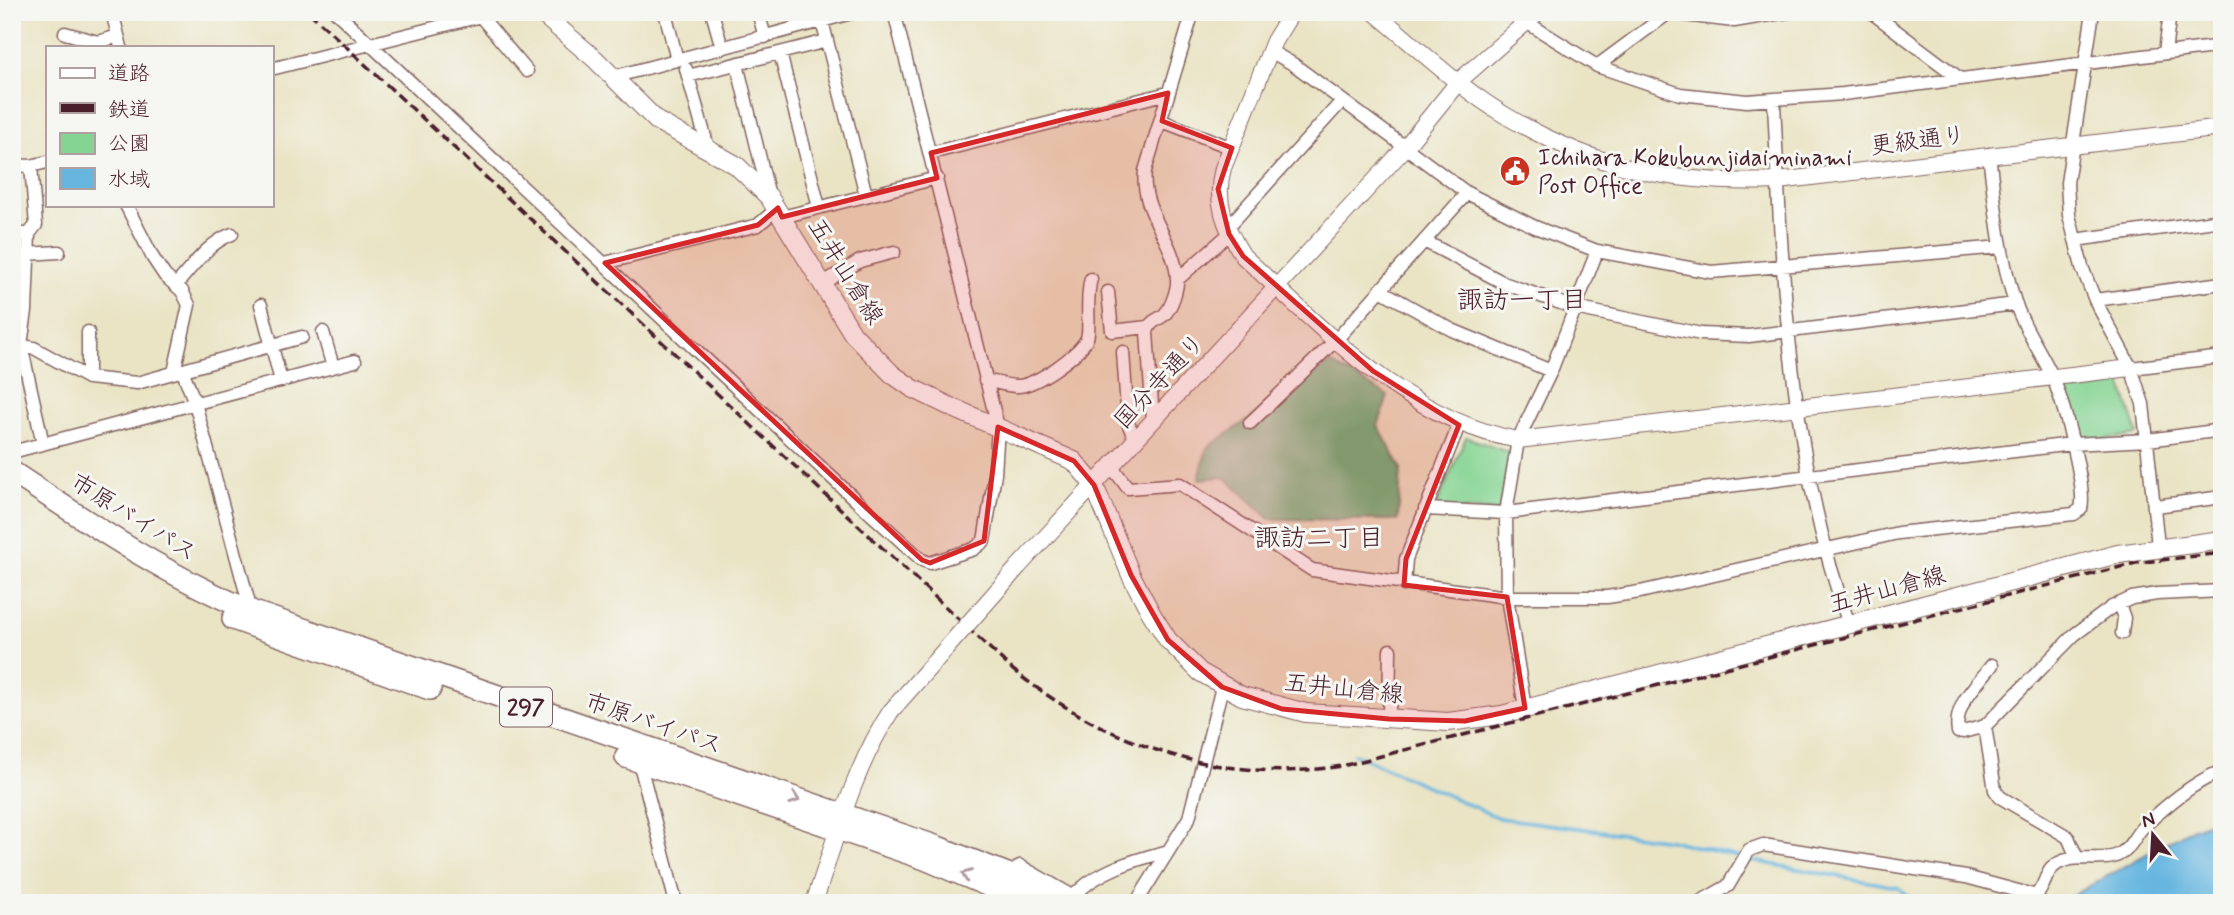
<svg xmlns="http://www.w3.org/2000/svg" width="2234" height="915" viewBox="0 0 2234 915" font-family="Mynerve,'Klee One',sans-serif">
<rect width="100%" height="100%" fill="#f6f6f2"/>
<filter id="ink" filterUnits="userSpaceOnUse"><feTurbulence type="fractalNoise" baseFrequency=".0143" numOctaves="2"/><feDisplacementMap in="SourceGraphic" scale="14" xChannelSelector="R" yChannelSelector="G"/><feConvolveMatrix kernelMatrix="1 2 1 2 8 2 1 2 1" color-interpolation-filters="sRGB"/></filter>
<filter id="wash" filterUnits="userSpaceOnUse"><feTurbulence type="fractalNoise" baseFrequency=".00686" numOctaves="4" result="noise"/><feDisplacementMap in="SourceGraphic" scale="28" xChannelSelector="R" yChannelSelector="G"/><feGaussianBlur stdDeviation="1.57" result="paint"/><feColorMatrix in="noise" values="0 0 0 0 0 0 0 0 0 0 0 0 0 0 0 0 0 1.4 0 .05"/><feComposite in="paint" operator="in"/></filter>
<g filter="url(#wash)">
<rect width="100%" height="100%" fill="#eae4c5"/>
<path fill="#85d493" stroke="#687a5f" stroke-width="2" d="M2119 376 2138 435 2079 443 2062 382Z
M1466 437 1510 453 1499 511 1435 509Z"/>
<path fill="#6cb67d" stroke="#5b6a54" stroke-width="2" d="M1331 363 1388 396 1378 426 1401 468 1398 520 1270 519 1225 477 1199 479 1207 448Z"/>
<path fill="#66b6e0" stroke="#586a86" stroke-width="2" d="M2222 817V903H2060L2191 829Z"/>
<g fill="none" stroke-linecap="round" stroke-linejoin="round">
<path stroke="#66b6e0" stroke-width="3.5" d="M1354 754 1499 818 1670 840 1741 858
M1748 860 1897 887 1916 903"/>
</g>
</g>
<g filter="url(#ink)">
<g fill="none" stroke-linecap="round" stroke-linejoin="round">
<g stroke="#826461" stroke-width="15">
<path id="minor" d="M112 12 121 47
M336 12 860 504 922 560 930 563 974 549 984 541 995 474 998 427 894 12
M665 12 677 60
M712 12 722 48
M758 12 765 37
M1510 12 1597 66 1680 94 1747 101 1843 94 2222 46
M1871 12 1959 78
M2093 12 2067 183 2069 215 2082 267 2095 300 2131 368 2143 404 2158 546
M1668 13 1734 21 1788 12
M482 18 527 71
M822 21 866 195
M65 33 98 42 118 36
M1270 51 1293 64 1467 193 1535 227 1597 251 1711 272 2001 247
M780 53 819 207
M2165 53 2170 12
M737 64 769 196
M1597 66 1670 12
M271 69 497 12
M686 69 709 151
M688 76 827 41
M613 77 855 12
M1774 102C1782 276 1789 458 1849 624
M1162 121 1232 148
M931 153 1168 93
M12 165 31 166 47 162
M126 205 153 258 165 276 182 291 189 305 174 372
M782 217 937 178
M1227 228 1342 101
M12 234H29L26 311 21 345 43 444
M29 234 36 225 31 166
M2075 240 2222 220
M1424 241 1506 284 1575 308 1701 334 1749 336 2016 304
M27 254 59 252
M605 263 758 225 778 208
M1178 279 1229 234
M823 283 860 261 894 252
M176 285C192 267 208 243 232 234
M1380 290 1452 330 1551 371
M1108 292 1112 331 1148 327
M2095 300 2222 283
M261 305 281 381
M323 332 333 367
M12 343 34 348 88 378 137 383 302 337
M1123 352 1128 423 1135 439
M2131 368 2222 357
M183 372 195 403 251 611
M88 378V332
M985 380C995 382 1007 386 1017 386 1034 387 1081 354 1087 338 1091 328 1085 297 1091 279
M1153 420 1147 332C1150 320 1158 321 1165 314 1172 306 1178 288 1177 278 1175 240 1140 212 1145 171L1193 12
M1250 423 1337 339 1467 193
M12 452 355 361
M1112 467 1128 488 1180 484 1312 570 1507 597H1607L1640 592 1898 533 2074 514 2081 509C2087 487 2062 397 2051 374 2040 350 2023 327 2015 302 1999 254 1995 204 1989 154
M2156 506 2222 497
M1425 509 1506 513 2072 444 2148 440 2222 430
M1404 585 1406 559 1459 425
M2119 604 2124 618 2122 633
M1525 708 1507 597 1506 513 1518 440 1551 371 1597 251
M1389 719 1390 650
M1985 726 1995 790 2000 797 2068 837 2077 858
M1958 732C1953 705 1977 685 1992 665
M1963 732 1985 726 2074 635 2112 607 2132 598 2157 594 2222 591
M639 761 676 903
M1010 875 1020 866 1085 903
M1074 896C1096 871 1134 860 1165 852
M1136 903 1189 818 1222 687
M1698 903 1728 886 1749 850 1763 845 1966 877 2033 895 2038 893C2044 886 2046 875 2051 869 2068 850 2099 864 2118 855 2131 849 2134 836 2143 827 2166 806 2193 782 2222 771"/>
</g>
<g stroke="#826461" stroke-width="18">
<path id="tertiary" d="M1292 12 1274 41 1223 168C1214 201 1225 227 1243 256 1324 330 1407 420 1518 440L2131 368
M1374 12C1417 47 1460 89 1508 117 1597 169 1675 185 1778 181L2222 128
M1018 567 1404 149 1459 81 1538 12
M814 903C836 838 853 769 891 711"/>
</g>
<g stroke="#826461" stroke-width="20">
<path id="secondary" d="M540 12 595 59 657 121 736 165 769 197 853 334 892 374 912 388 951 407 1074 461 1094 485 1131 575 1151 613 1168 640 1200 672 1242 696 1306 713 1448 722 1502 715 2118 554 2222 540"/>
</g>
<g stroke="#826461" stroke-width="24">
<path id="trunk" d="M12 472C89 523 165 575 251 611L935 846 1010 875 1060 903
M233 619 430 689
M626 757 925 859 1029 903"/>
</g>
<use href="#minor" stroke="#fff" stroke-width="12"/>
<use href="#tertiary" stroke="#fff" stroke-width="16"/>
<use href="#secondary" stroke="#fff" stroke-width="18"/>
<use href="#trunk" stroke="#fff" stroke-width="21"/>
<path stroke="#4a1f2b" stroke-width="3.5" stroke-dasharray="10 5" stroke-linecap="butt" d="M309 12 1013 670C1109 746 1220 785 1342 766L2136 563 2222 553"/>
<g stroke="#826461" stroke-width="18" stroke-linecap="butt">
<path id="tertiary-bridge" d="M891 711 1018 567"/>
</g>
<use href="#tertiary-bridge" stroke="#fff" stroke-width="16"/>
</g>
<defs><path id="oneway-chevron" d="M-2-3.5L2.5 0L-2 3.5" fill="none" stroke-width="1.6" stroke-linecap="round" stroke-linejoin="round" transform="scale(1.75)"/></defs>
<g stroke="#ae9aa0">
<use href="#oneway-chevron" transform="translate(795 799) rotate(19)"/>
<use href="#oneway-chevron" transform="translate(966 875) rotate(-158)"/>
</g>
</g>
<path fill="#d62828" fill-opacity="0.2" stroke="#d62828" stroke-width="5" stroke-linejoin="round" d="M1168 93 1162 121 1232 148 1218 189 1229 234 1243 256 1373 371 1459 425 1406 559 1404 585 1507 597 1525 708 1465 721 1389 719 1282 709 1222 687 1168 640 1131 575 1094 485 1074 461 998 427 984 541 930 563 922 560 605 263 758 225 778 208 782 217 937 178 931 153Z"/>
<defs>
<g id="civic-disc" transform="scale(1.575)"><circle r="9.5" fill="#c8321e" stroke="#f6f6f2"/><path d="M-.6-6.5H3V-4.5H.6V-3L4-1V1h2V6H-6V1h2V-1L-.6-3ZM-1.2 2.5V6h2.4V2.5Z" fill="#fff"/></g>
</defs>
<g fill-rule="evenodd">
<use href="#civic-disc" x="1515" y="171"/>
</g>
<g text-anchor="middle" stroke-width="6" stroke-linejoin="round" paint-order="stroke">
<rect fill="#f6f6f2" stroke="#7e6067" stroke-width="2" x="500" y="687.5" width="52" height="39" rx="5"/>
<g font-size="23" font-weight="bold" fill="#4a1f2b">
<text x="526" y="715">297</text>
</g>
<g font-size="24" fill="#4a1f2b" stroke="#f6f6f2">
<text transform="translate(1918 140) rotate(-7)" y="8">更級通り</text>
<text transform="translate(846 271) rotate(58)" y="8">五井山倉線</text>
<text transform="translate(1159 381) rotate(-47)" y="8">国分寺通り</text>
<text transform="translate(134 517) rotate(32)" y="8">市原バイパス</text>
<text transform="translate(1887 589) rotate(-15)" y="8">五井山倉線</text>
<text transform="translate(1344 688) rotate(6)" y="8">五井山倉線</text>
<text transform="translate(654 723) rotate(19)" y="8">市原バイパス</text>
</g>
<g font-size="24" fill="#4a1f2b" stroke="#f6f6f2" text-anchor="start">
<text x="1538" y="165">Ichihara Kokubunjidaiminami<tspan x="1538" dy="28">Post Office</tspan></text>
</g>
<g font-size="26" fill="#4a1f2b" stroke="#f6f6f2">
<text x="1522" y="308">諏訪一丁目</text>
<text x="1319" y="546">諏訪二丁目</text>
</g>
</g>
<rect width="2234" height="915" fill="none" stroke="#f6f6f2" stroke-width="42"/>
<rect x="46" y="46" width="228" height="161" fill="#f6f6f2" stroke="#b1a0a2" stroke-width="2"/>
<rect x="60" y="68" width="35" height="10" fill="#ffffff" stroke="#b1a0a2" stroke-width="2"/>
<text x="108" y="80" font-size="21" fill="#4a1f2b">道路</text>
<rect x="60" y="103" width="35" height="10" fill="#4a1f2b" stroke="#b1a0a2" stroke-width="2"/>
<text x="108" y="116" font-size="21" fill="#4a1f2b">鉄道</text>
<rect x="60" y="133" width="35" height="21" fill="#85d493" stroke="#b1a0a2" stroke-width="2"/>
<text x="108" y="150" font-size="21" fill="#4a1f2b">公園</text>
<rect x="60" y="168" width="35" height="21" fill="#66b6e0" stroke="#b1a0a2" stroke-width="2"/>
<text x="108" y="186" font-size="21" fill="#4a1f2b">水域</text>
<g transform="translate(2153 835) rotate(342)" stroke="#f6f6f2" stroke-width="5" paint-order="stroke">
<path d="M0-5L12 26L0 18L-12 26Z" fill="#4a1f2b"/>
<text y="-10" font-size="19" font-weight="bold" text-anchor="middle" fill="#4a1f2b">N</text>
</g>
</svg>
